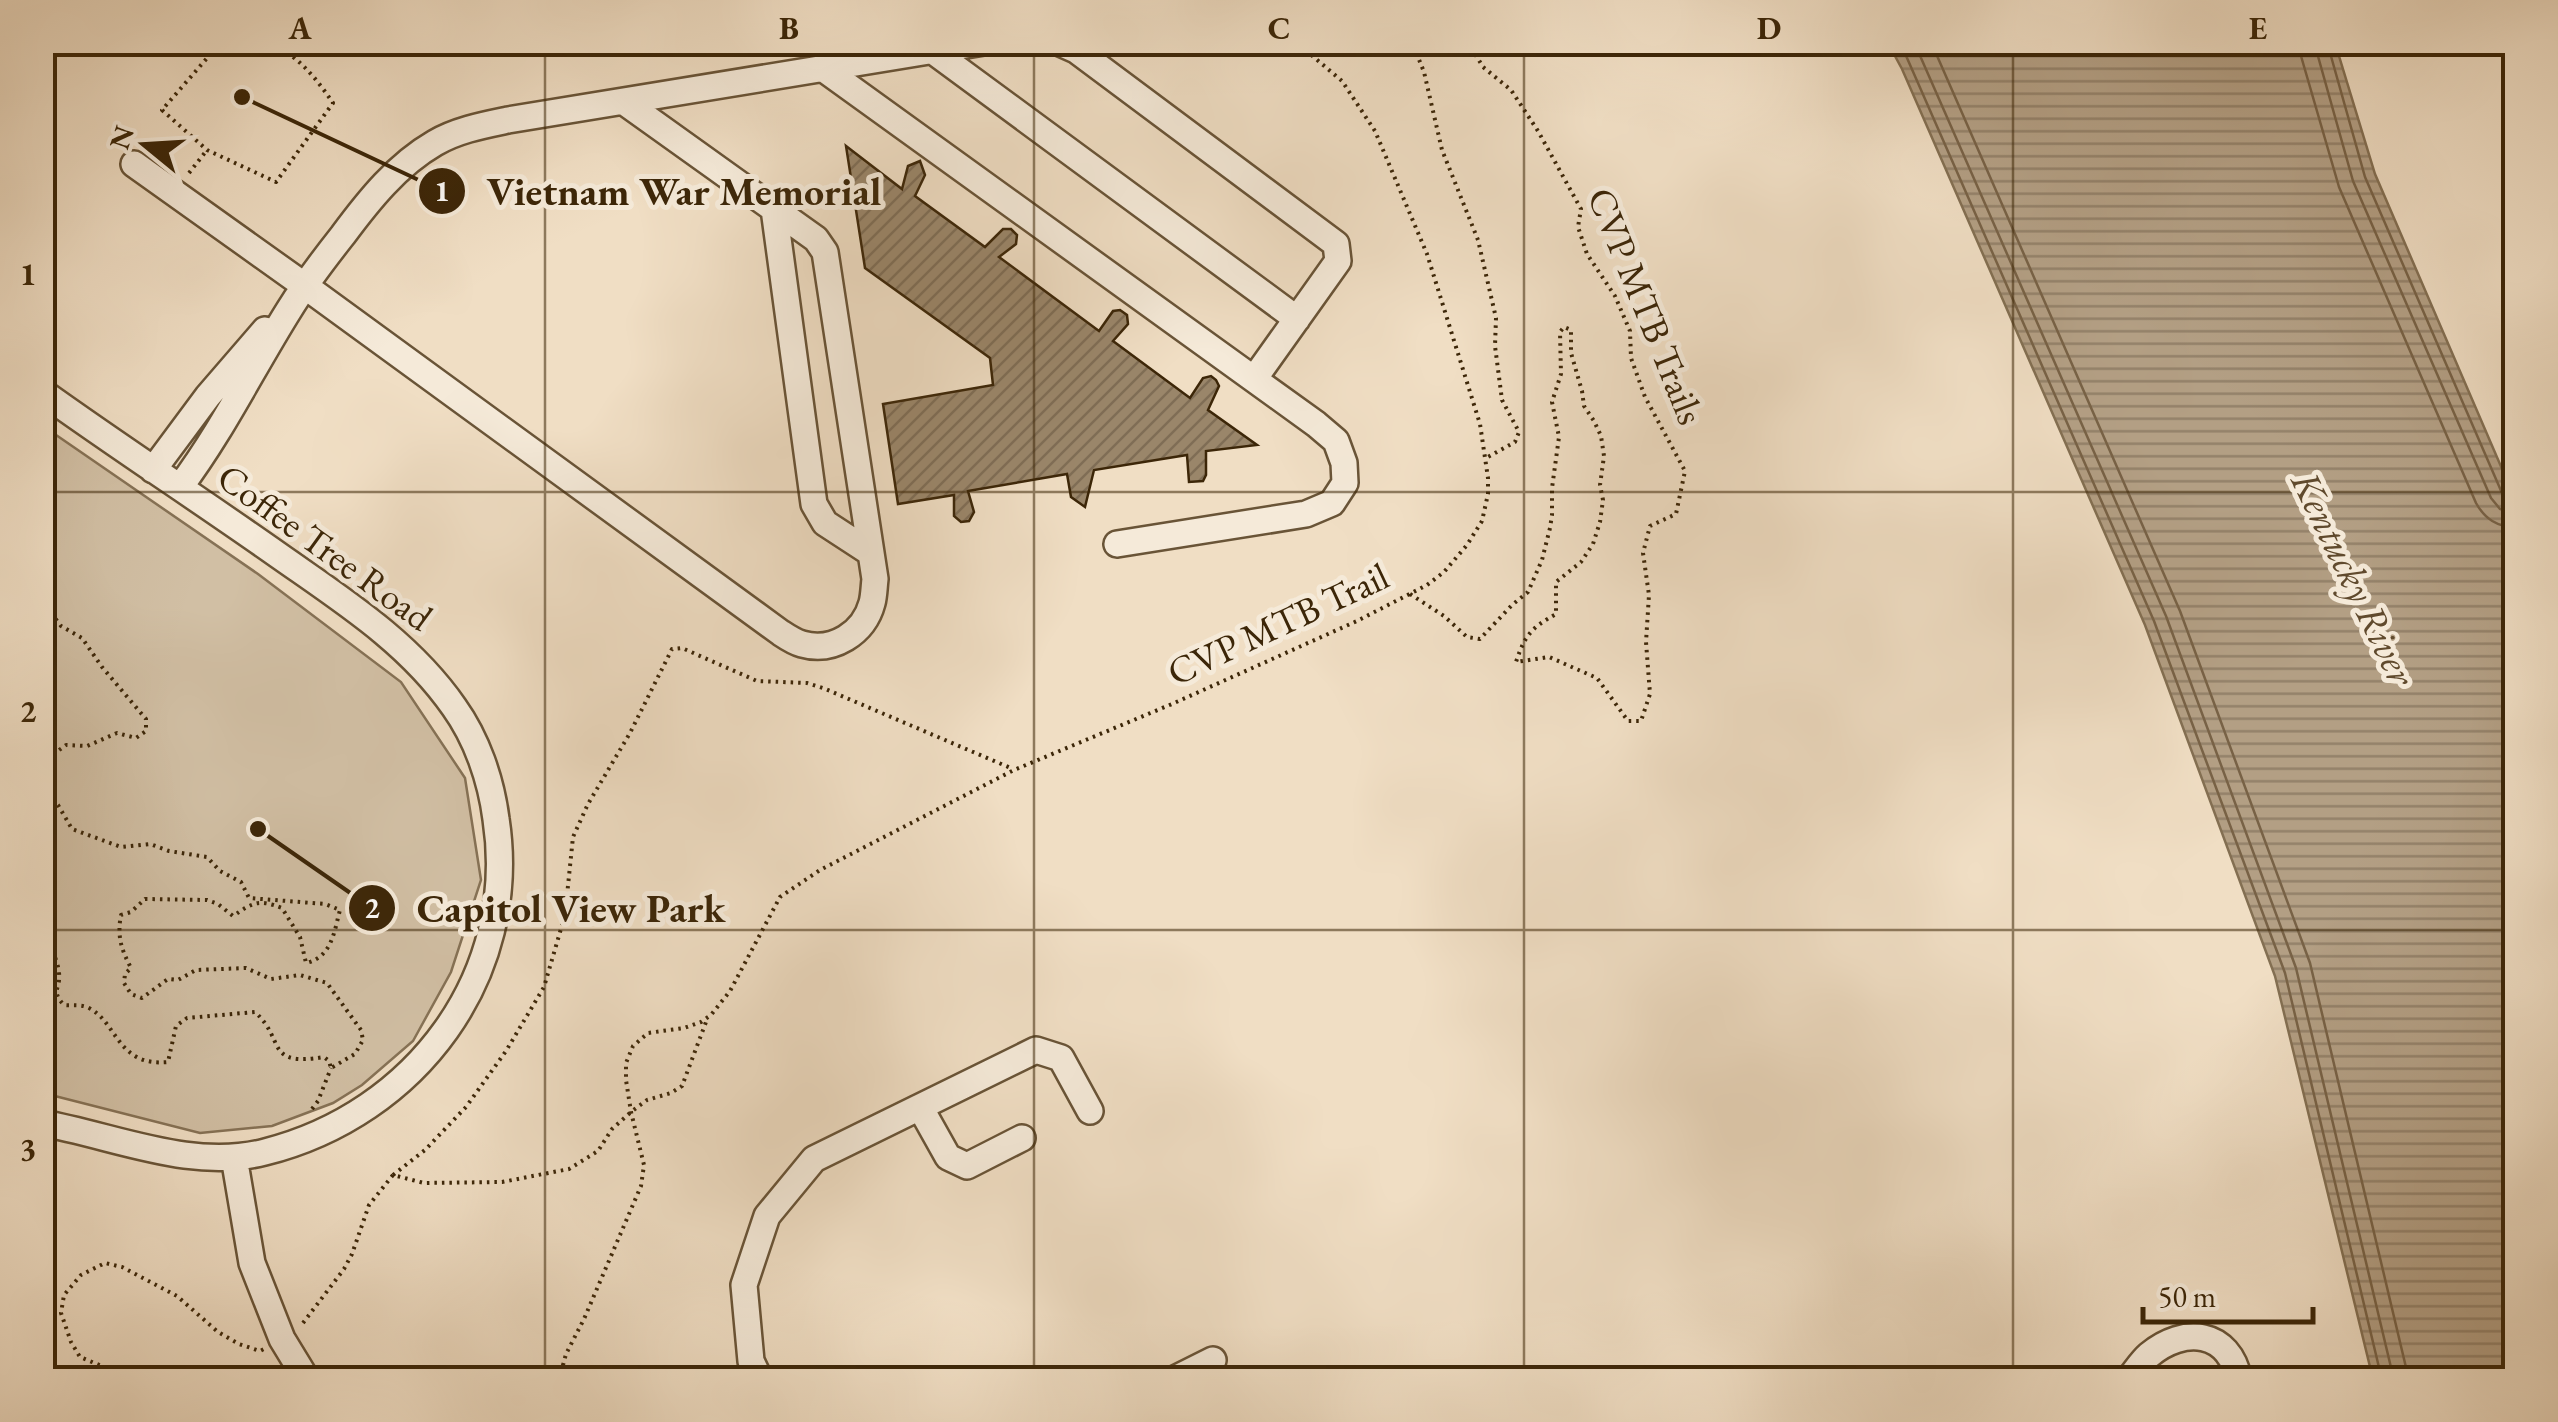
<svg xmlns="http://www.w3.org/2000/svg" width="2558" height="1422" viewBox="0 0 2558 1422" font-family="'EB Garamond',serif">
<defs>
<pattern id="water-rules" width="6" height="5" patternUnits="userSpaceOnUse" patternTransform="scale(2.5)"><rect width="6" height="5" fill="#b39f84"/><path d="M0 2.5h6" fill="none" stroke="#93816a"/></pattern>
<pattern id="building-hatch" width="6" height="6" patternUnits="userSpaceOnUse" patternTransform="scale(2.5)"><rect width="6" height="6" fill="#9a866a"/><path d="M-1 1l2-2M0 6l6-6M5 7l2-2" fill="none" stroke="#7f6d55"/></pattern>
</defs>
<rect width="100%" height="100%" fill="#f0dec4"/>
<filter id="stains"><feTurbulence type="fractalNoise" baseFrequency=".002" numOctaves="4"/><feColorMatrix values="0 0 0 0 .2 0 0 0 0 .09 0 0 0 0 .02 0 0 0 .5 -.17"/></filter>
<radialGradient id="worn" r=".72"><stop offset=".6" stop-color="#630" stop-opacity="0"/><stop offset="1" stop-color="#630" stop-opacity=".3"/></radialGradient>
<path fill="#d1bfa4" stroke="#867256" stroke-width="2.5" d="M43 426 258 574 401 682 465 778 481 880 451 972 413 1041 362 1085 333 1103 272 1126 200 1133 43 1093Z"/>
<path fill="url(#water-rules)" stroke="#836f52" stroke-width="2.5" d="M1888 43H2335L2375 174 2515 499V1379H2373L2275 976 2145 625 1902 69Z"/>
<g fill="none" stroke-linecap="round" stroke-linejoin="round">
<path stroke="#786246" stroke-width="2.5" d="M1900 42 2154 621 2285 973 2382 1380
M1914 42 2166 616 2296 968 2394 1380
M1931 42 2180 611 2310 963 2409 1380
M2299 42 2301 56 2339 187 2476 503C2485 519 2497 527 2516 527
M2314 42 2353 181 2491 498 2500 509 2516 512
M2327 42 2365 177 2502 493 2508 499 2516 500"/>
</g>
<path fill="url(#building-hatch)" stroke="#3c2608" stroke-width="2.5" d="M846 146 902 189 908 166 920 161 925 175 915 196 985 247 1003 229H1011L1017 235 1016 244 999 257 1099 331 1113 311 1120 310 1127 315 1128 324 1113 341 1190 398 1203 378 1211 376 1216 380 1219 386 1208 410 1257 445 1206 451V475L1203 481 1189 482 1187 455 1094 470 1085 507 1071 497 1067 474 968 491 974 512 969 521 961 522 954 516V495L898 504 883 404 993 385 990 358 865 268Z"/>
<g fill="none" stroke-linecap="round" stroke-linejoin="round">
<g stroke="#695437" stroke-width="30">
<path id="minor" d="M1058 42 1076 50 1336 244 1338 261 1254 379
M933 51 1297 319
M824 69 1316 424 1336 441 1344 463 1345 483 1332 503 1306 514 1117 544
M134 164 305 286 781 633C787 637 795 642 802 644 833 653 864 633 872 603 874 596 874 587 875 579L825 252 816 239 623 101
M774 209 814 504 825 523 871 553
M42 392C120 448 200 500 278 555 342 600 409 642 454 707 477 739 491 780 496 819 520 975 416 1114 265 1152 191 1171 115 1136 42 1123
M153 470 208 396 265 330
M180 487C222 431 252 369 289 310 305 284 324 259 343 235 369 200 397 165 435 143 457 130 484 125 508 120L984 42
M920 1107 948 1157 967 1166 1022 1138
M234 1157 252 1263 282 1339 307 1380
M760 1380 751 1361 744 1285 767 1216 814 1159 1036 1050 1061 1058 1090 1111
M1173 1380 1213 1360
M2128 1380C2135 1372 2141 1362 2149 1355 2184 1326 2229 1330 2239 1380"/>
</g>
<path stroke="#3c2608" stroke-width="4" stroke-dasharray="2.5 5" stroke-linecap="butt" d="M221 42 162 110 207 150 276 182 333 103C316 78 295 51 265 42
M1407 42 1414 47 1424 72 1442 150 1478 240 1496 318 1495 346 1502 400 1519 432 1515 442 1486 458
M189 173 207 150
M1410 594 1444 616 1467 637 1480 639 1512 605 1528 592 1542 560 1550 528 1552 515V488L1559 437 1552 402 1561 374 1560 332 1564 327 1571 330V353L1582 391 1584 406 1594 421 1601 436 1604 456 1600 485 1603 500 1600 522 1593 544 1581 562 1556 582V614C1531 628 1525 635 1516 662L1549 657 1597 678 1628 721H1641L1650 694 1646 642 1649 595 1643 553 1650 526 1676 514 1685 471 1645 397 1631 358 1630 331 1615 296 1587 254 1578 227 1581 209 1538 131 1511 90 1483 67 1468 42
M42 601 61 626 82 638 102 667 146 719V731L136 738 117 733 87 746 66 745 55 753 47 767 42 747
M42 789 58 805 72 829 121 847 150 844 169 851 207 857 220 871 241 882 249 898 325 904 340 910C334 932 332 957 306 963L300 937 282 908C258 899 254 902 233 916L218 904 207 900 145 899 131 912 121 915C117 936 121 949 131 968L125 974 124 983 131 994 142 998 168 979 178 980 196 970 246 968 271 979 300 975 327 983 361 1030 363 1040 355 1054 331 1068
M42 938 45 941 49 938C51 950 58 961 59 973 61 989 50 990 64 1005 73 1006 81 1004 89 1008 118 1023 117 1067 168 1062L176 1026 187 1018 255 1012C286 1040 264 1067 324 1057L329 1061 331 1068
M312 1109 318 1101 331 1068
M393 1175 425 1150 466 1107 506 1051 544 987 565 915 573 837 588 804 630 733 672 649 682 648 757 681 807 683 823 688 1013 769
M303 1323 344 1269 352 1254 369 1205 393 1175 424 1183 502 1182 569 1169 598 1151 612 1129 631 1112 647 1100 671 1093 682 1086 706 1022
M142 1380 121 1374 80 1357 71 1342 61 1313 64 1295 81 1275 105 1263 122 1267 177 1296 218 1332 239 1344 260 1351 264 1349
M559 1380 566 1354 584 1319 641 1186 644 1165 631 1112 626 1080V1063L633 1046 648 1033 684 1028 701 1022 711 1015 730 991 780 897 820 870 1014 770 1172 704 1357 621 1427 585 1444 572 1467 545 1482 521 1488 494V478L1480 424 1427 254 1375 131 1342 81 1296 42"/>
<use href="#minor" stroke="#f5ead9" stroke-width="25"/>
</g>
<path fill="none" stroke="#3c2608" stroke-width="2.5" stroke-opacity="0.55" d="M545 42V1380M1034 42V1380M1524 42V1380M2013 42V1380M42 492H2516M42 930H2516"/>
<g text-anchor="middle" stroke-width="10" stroke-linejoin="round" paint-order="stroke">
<g font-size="38" fill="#3c2608" stroke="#f5ead9">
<text transform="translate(1646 306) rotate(68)" y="13">CVP MTB Trails</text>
<text transform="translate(325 547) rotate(36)" y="13">Coffee Tree Road</text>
<text transform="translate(1278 624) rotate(-25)" y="13">CVP MTB Trail</text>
</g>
<g font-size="40" font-style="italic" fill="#604a2d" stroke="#f5ead9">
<text transform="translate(2354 578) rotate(64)" y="14">Kentucky River</text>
</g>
</g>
<path fill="none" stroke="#3c2608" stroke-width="4" d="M242 97L442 191M258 829L372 908"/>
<g fill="#3c2608" stroke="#f5ead9" stroke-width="4">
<circle cx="242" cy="97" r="10"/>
<circle cx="258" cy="829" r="10"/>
<circle cx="442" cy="191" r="25"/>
<circle cx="372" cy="908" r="25"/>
</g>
<g font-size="30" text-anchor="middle" font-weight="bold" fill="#fff">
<text x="442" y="201">1</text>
<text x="372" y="918">2</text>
</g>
<g font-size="40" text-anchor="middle" font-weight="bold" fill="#3c2608" stroke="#f5ead9" stroke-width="10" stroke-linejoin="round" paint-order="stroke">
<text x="684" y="205">Vietnam War Memorial</text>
<text x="571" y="922">Capitol View Park</text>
</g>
<rect width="2558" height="1422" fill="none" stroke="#f0dec4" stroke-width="110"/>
<g transform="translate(145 145) rotate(288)" stroke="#f5ead9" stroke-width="8" paint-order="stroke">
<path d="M0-8L18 38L0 25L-18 38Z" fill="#3c2608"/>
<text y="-15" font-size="28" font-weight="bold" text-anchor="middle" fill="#3c2608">N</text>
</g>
<path d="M2143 1307v15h170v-15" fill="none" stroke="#3c2608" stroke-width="5"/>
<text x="2158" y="1307" font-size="30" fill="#3c2608" stroke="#f5ead9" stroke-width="8" paint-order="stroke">50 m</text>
<rect x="55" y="55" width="2448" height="1312" fill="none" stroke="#3c2608" stroke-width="4"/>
<g font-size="32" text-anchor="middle" font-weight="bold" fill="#3c2608">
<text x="300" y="39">A</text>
<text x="789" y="39">B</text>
<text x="1279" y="39">C</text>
<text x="1769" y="39">D</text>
<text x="2258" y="39">E</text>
<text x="28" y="285">1</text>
<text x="28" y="722">2</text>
<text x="28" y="1160">3</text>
</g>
<rect width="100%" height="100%" filter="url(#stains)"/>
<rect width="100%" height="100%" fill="url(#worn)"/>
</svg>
